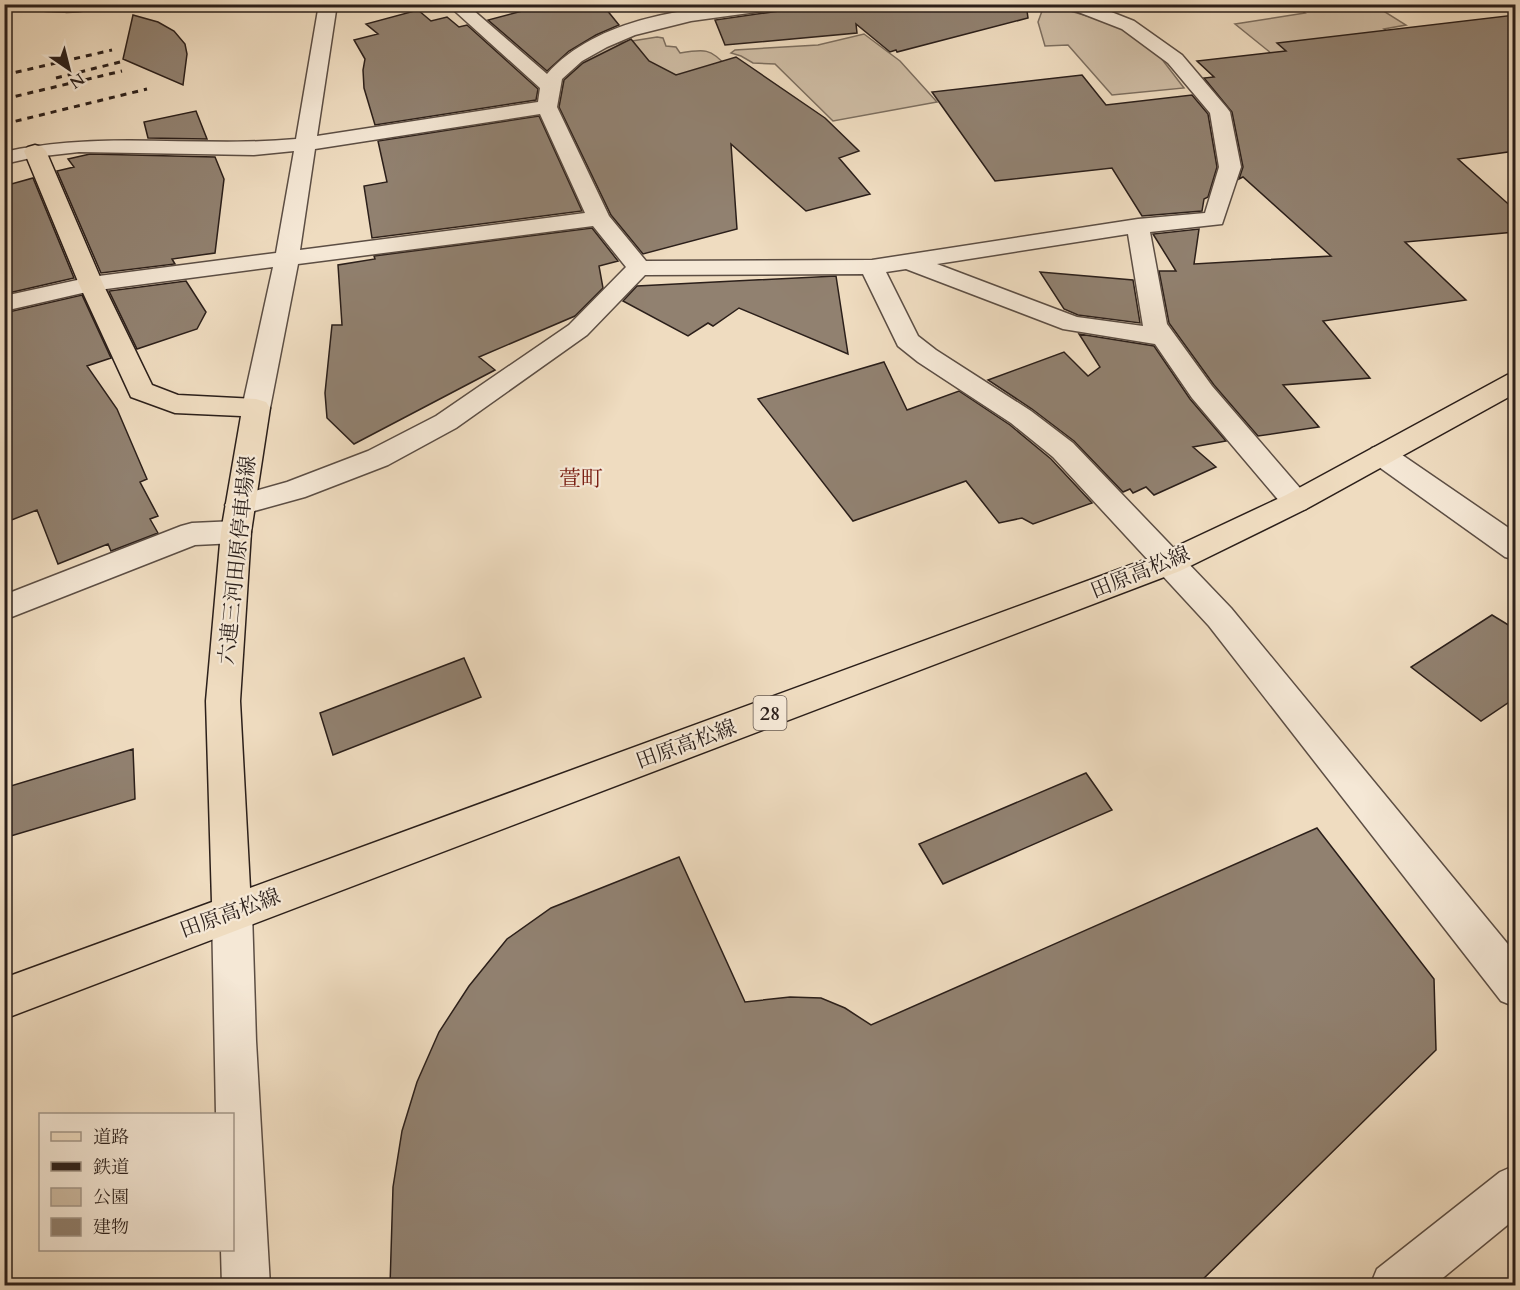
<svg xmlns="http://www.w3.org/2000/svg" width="1520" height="1290" viewBox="0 0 1520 1290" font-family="Cardo,'Noto Serif JP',serif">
<rect width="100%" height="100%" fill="#efdcc0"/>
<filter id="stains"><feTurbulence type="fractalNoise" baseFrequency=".00333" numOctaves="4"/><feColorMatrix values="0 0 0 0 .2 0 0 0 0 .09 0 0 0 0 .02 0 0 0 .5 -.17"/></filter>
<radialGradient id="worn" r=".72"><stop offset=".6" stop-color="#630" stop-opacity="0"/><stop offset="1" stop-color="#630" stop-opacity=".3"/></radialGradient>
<path fill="#cebca4" stroke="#7c6e5f" stroke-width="1.5" d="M1294 5H1374L1406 25 1384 29 1419 53 1292 70 1235 24 1305 13Z
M1053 6 1118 25 1161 58 1184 88 1112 95 1068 45 1045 46 1038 22 1042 11Z
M864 34 900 61 937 102 833 121 775 64 753 63 741 56 731 53 735 50 818 45Z
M657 37 663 38 666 46 676 47 680 53C704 49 711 48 727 67L720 89 564 88 559 82 587 56 607 45Z"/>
<path fill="#918170" stroke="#2b1f1a" stroke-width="1.5" d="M549 4H602L619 25 596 35 569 51 547 71 488 20Z
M789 4H1026L1028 18 897 52 896 50 890 52 856 24 857 33 725 45 715 20 779 11Z
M418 10 431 21 447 17 459 27 467 25 538 89 536 100 375 125 364 88 363 70 365 59 354 40 378 34 366 24Z
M133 15 158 22 174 31 185 44 187 54 183 85 123 59Z
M1515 15V151L1458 159 1515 210V232L1405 242 1466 300 1323 321 1370 378 1283 385 1319 427 1258 436 1214 385 1169 323 1159 271H1176L1153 234 1199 229 1194 264 1331 256 1243 177 1239 179 1243 167 1232 112 1204 78 1214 77 1197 61 1286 51 1277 43Z
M631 39 649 61 676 75 736 57 825 118 859 151 839 158 870 194 806 211 731 144 737 229 643 254 611 215 559 107 564 80 583 63Z
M1082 75 1106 105 1192 95 1208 114 1217 167 1208 197 1204 199 1202 211 1142 216 1112 168 995 181 932 92Z
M196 111 207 139 148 138 144 122Z
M539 116 582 211 372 238 364 186 387 182 378 141Z
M90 154 215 157 224 179 215 253 172 259 175 264 101 273 57 171 74 167 68 159Z
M33 178 74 278 4 294V186Z
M592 228 618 261 599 266 603 288 575 316 479 357 495 370 354 444 327 418 325 393 332 325H342L338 265 375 259 374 256Z
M1040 272 1133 280 1140 323 1078 315 1064 309Z
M836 276 848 354 739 308 713 326 708 323 688 336 623 301 637 286Z
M186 281 206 312 197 329 137 349 109 291Z
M82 295 111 358 87 366 117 409 147 479 140 482 158 516 150 519 158 533 111 551 108 544 58 564 37 510 4 523V313Z
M1079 334 1154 346 1190 399 1226 441 1193 447 1216 467 1154 495 1146 487 1133 493 1130 489 1123 492 1074 441 1032 409 988 380 1064 352 1088 376 1100 367Z
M884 362 907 410 959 391 1010 425 1051 459 1092 503 1033 524 1022 518 999 523 966 481 853 521 758 399Z
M1492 615 1515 629V698L1481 721 1411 667Z
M464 658 481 697 333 755 320 713Z
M133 749 135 799 4 838V788Z
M1086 773 1112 810 943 884 919 844Z
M1317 828 1434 979 1436 1050 1196 1286H390L393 1187 402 1131 417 1082 439 1032 469 986 507 939 551 908 679 857 745 1002 790 997 821 998 845 1008 871 1025Z"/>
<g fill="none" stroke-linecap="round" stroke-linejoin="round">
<g stroke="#5c4e44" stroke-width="3">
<path id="minor" d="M26 4H98C88 16 43 11 28 8Z
M319 4H337L317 136 538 102 540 88 447 4H466L547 74C602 12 710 4 787 4L779 9 691 21 635 35 607 47 582 61 562 79 557 107 609 216 646 261 872 260 1138 219 1205 213 1219 167 1210 113 1168 63 1122 29 1068 8 1066 4H1091L1134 21 1182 55 1227 108 1230 112 1241 167 1222 224 1150 232 1167 324 1212 386 1306 495 1311 502 1306 509 1296 512 1286 509 1192 398 1155 344 1063 329 906 269 886 272 918 336 936 350 1031 411 1073 443 1231 608 1516 954V1007L1501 1001 1209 626 1053 457 1011 423 918 362 898 346 863 274 645 275 587 335 456 428 388 465 305 497 240 515 230 512 225 505 230 498 287 482 368 451 436 416 569 325 626 267 593 226 298 264 270 408 266 414 256 417 246 414 242 408 273 267 91 291 4 311V296L91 277 276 253 294 151 254 155 79 152 35 157 4 164V152C101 130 199 148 296 139ZM540 114 585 213 300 250 315 149ZM1128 234 1143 326 1077 317 937 264Z
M1382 445 1392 448 1516 533V560L1505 557 1372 462 1368 455 1372 448Z
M236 521 247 524 251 532 247 540 236 543 195 545 4 620V595L181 526 192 523Z
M232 893 246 899 252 912 256 1041 270 1286H222L221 1250H232V1114H216L212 912 218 899Z
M1516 1165V1218L1433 1286H1370L1377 1269 1500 1172Z"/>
</g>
<g stroke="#2b1f1a" stroke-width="3">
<path id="major" d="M35 145 42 147 46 151 103 284 152 385 178 395 256 399 266 402 270 408 251 532 240 701 250 888 1158 555 1286 495 1507 375 1516 373V393L1306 509 1180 571 4 1019V978L212 902 206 701 221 532 241 416 175 413 131 397 79 284 24 151 28 147Z"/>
</g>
<use href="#minor" fill="#f5e8d6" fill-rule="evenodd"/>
<use href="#major" fill="#efdcc0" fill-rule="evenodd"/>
<path stroke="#2b1f1a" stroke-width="3" stroke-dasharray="6 6" stroke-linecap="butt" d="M4 75 112 50
M56 78 120 62
M4 99 122 71
M4 124 147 89"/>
</g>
<g text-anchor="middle" stroke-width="4.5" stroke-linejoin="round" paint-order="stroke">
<rect fill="#f5e8d6" stroke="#685b52" stroke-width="1.5" x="753.5" y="696" width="33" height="34" rx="4.5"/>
<g font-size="20" font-weight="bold" fill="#2b1f1a">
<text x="770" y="720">28</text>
</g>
<g font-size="21" fill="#2b1f1a" stroke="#f5e8d6">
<text transform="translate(237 560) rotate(-84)" y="7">六連三河田原停車場線</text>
<text transform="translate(1140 572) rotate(-22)" y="7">田原高松線</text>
<text transform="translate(686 744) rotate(-20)" y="7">田原高松線</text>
<text transform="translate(230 913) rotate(-20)" y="7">田原高松線</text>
</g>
<g font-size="22" fill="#7a1f14" stroke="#f5e8d6">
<text x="581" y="486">萱町</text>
</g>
</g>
<rect width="1520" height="1290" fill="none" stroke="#efdcc0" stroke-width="24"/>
<rect x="6" y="6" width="1508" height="1278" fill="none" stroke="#2b1f1a" stroke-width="3"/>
<rect x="12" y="12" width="1496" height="1266" fill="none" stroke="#2b1f1a" stroke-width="1.5"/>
<rect x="39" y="1113" width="195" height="138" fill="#f5e8d6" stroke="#a4988b" stroke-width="1.5"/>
<rect x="51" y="1132" width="30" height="9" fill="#efdcc0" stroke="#a4988b" stroke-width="1.5"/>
<text x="93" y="1143" font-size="18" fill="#2b1f1a">道路</text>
<rect x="51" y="1162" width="30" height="9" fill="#2b1f1a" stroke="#a4988b" stroke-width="1.5"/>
<text x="93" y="1173" font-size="18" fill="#2b1f1a">鉄道</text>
<rect x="51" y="1188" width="30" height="18" fill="#cebca4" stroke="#a4988b" stroke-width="1.5"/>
<text x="93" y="1203" font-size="18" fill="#2b1f1a">公園</text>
<rect x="51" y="1218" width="30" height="18" fill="#918170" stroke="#a4988b" stroke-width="1.5"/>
<text x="93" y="1233" font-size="18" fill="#2b1f1a">建物</text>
<g transform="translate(69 69) rotate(145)" stroke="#f5e8d6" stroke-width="4.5" paint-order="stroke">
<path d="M0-4.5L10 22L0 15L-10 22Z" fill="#2b1f1a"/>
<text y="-9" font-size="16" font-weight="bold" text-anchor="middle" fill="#2b1f1a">N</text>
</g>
<rect width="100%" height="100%" filter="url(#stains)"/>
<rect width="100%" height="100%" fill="url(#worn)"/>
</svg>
